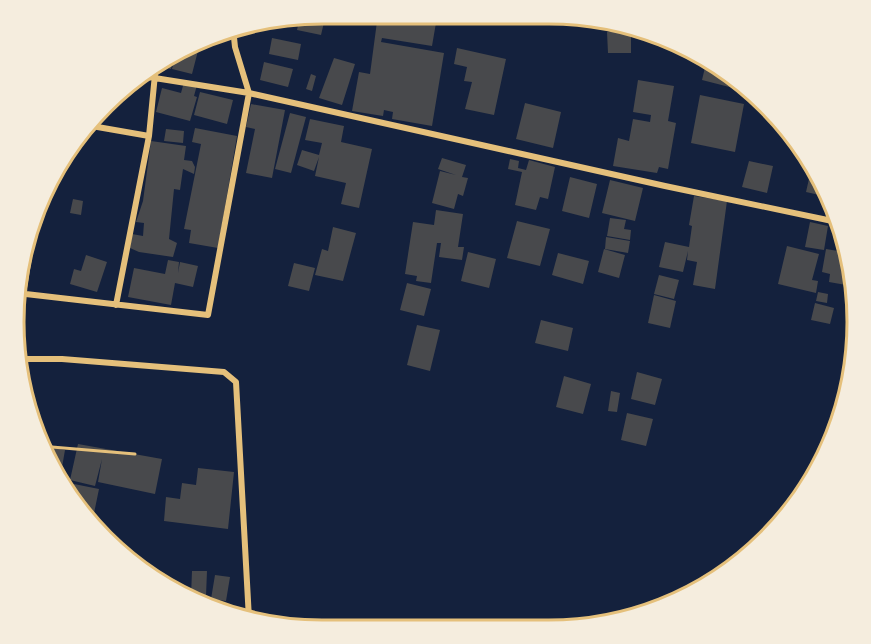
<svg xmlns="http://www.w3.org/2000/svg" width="871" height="644" viewBox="0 0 871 644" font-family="'Sofia Sans Condensed',sans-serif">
<rect width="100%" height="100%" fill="#14213d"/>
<path fill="#48494c" d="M322 14H326L321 35 297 30 300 16Z
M378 14H419L437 17 432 46 382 38 381 42 444 53 432 126 392 119 393 112 384 110 383 116 352 111 359 72 370 74Z
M600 19 629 24 630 25 629 29 600 21Z
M631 31V53H608L607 32Z
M272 38 301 44 298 60 269 54Z
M198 42 200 43 192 74 172 69 176 51Z
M457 48 506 59 494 115 465 109 472 82 464 81 467 67 454 64Z
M175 52 171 69 159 66 160 61Z
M334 58 355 64 342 105 319 98Z
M707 59 720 65 745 89V91L702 80Z
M264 62 293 69 288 87 260 80Z
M311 74 316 76 312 91 306 89Z
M638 80 674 86 668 121 676 123 668 169 659 167 657 173 613 166 618 138 629 141 633 119 650 122 651 115 633 112Z
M184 82 197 85 194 96 197 97 190 121 156 112 162 88 181 93Z
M200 92 233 100 227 124 194 115Z
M700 95 744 104 735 152 691 143Z
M525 103 561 112 553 148 516 139Z
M251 104 285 110 272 178 246 173 255 129 246 127Z
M290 113 306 117 291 173 275 169Z
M310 119 344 126 341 142 372 149 359 208 341 204 346 183 315 176 319 157 314 171 297 165 302 150 319 155 322 143 305 140Z
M195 128 237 136 218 248 189 243 191 230 184 229 201 144 192 142Z
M166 129 184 131 183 143 164 141Z
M151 141 186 146 184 160 192 161 195 167 194 174 183 169 180 190 174 189 169 239 177 243 173 257 139 252 130 248 132 234 143 236 144 223 136 222 143 201Z
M442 158 466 165 462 177 468 178 463 196 458 194 454 209 432 203 440 171 456 175 438 169Z
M510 159 519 161 518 168 526 170 529 160 555 167 548 199 540 197 536 210 515 205 522 172 508 169Z
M749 161 773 166 767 193 742 187Z
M811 170 818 182 824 196 806 192Z
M570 177 597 184 589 218 562 211Z
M610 180 643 188 635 221 602 213Z
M694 196 727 201 715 289 693 285 697 262 687 260 688 251 683 272 659 267 665 242 689 247 692 226 689 225Z
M73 199 83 201 81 215 70 213Z
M436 210 463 214 458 247H464L462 260 439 257 441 243H437L431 283 416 281 417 276 405 274 413 222 434 225Z
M610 218 626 220 624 229 631 230 630 240 607 236Z
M517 221 550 229 540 266 507 258Z
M810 222 828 226 824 250 805 247Z
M333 227 356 233 343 281 315 275 322 249 328 251Z
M606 237 630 241 628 253 605 249Z
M840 238 846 240 847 242 849 270 846 285 829 282 830 274 822 272 826 249 838 251Z
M787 246 819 254 812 280 818 281 816 293 778 284Z
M604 249 625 255 619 278 598 272Z
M468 252 496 259 489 288 461 281Z
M558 253 589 261 583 284 552 275Z
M86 255 107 262 97 292 70 284 74 269 81 271Z
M168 260 179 262 178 273 180 262 198 266 193 287 175 283 171 305 128 297 134 268 165 274Z
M294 263 315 268 309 291 288 286Z
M659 275 679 280 674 299 654 294Z
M407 283 431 289 424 316 400 310Z
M818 292 828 294 827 303 816 301Z
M654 295 676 301 670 328 648 323Z
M815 303 834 308 830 324 811 320Z
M541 320 573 328 568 351 535 343Z
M417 325 440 330 430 371 407 365Z
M637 372 662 379 655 405 631 399Z
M564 376 591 384 583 414 556 407Z
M611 391 620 393 617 412 608 411Z
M627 413 653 419 646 446 621 440Z
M78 444 162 459 155 494 98 482 102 459 95 486 70 480Z
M40 445 65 450 60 479 51 463Z
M198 468 234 472 228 529 164 521 166 497 180 499 182 483 196 485Z
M74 484 99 489 92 523 77 510 71 499Z
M192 571H207L206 596H191Z
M215 575 230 577 226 601 211 599Z"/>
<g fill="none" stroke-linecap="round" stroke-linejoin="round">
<path stroke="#e5c07b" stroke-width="3" d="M40 446 135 454"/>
<path stroke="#e5c07b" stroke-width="6" d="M142 76 249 93 665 186 837 222
M86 125 149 136
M17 293 208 315 249 93 235 47 233 28
M23 294 36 214
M116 305 149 136 156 64
M18 359H62L224 372 236 382 249 619"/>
</g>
<path d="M0 0H871V644H0ZM322 24H549A298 298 0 0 1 847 322V322A298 298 0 0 1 549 620H322A298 298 0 0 1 24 322V322A298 298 0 0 1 322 24Z" fill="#f5edde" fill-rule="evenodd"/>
<path fill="none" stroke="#e5c07b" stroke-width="3" d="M322 24H549A298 298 0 0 1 847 322V322A298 298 0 0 1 549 620H322A298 298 0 0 1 24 322V322A298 298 0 0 1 322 24Z"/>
</svg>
